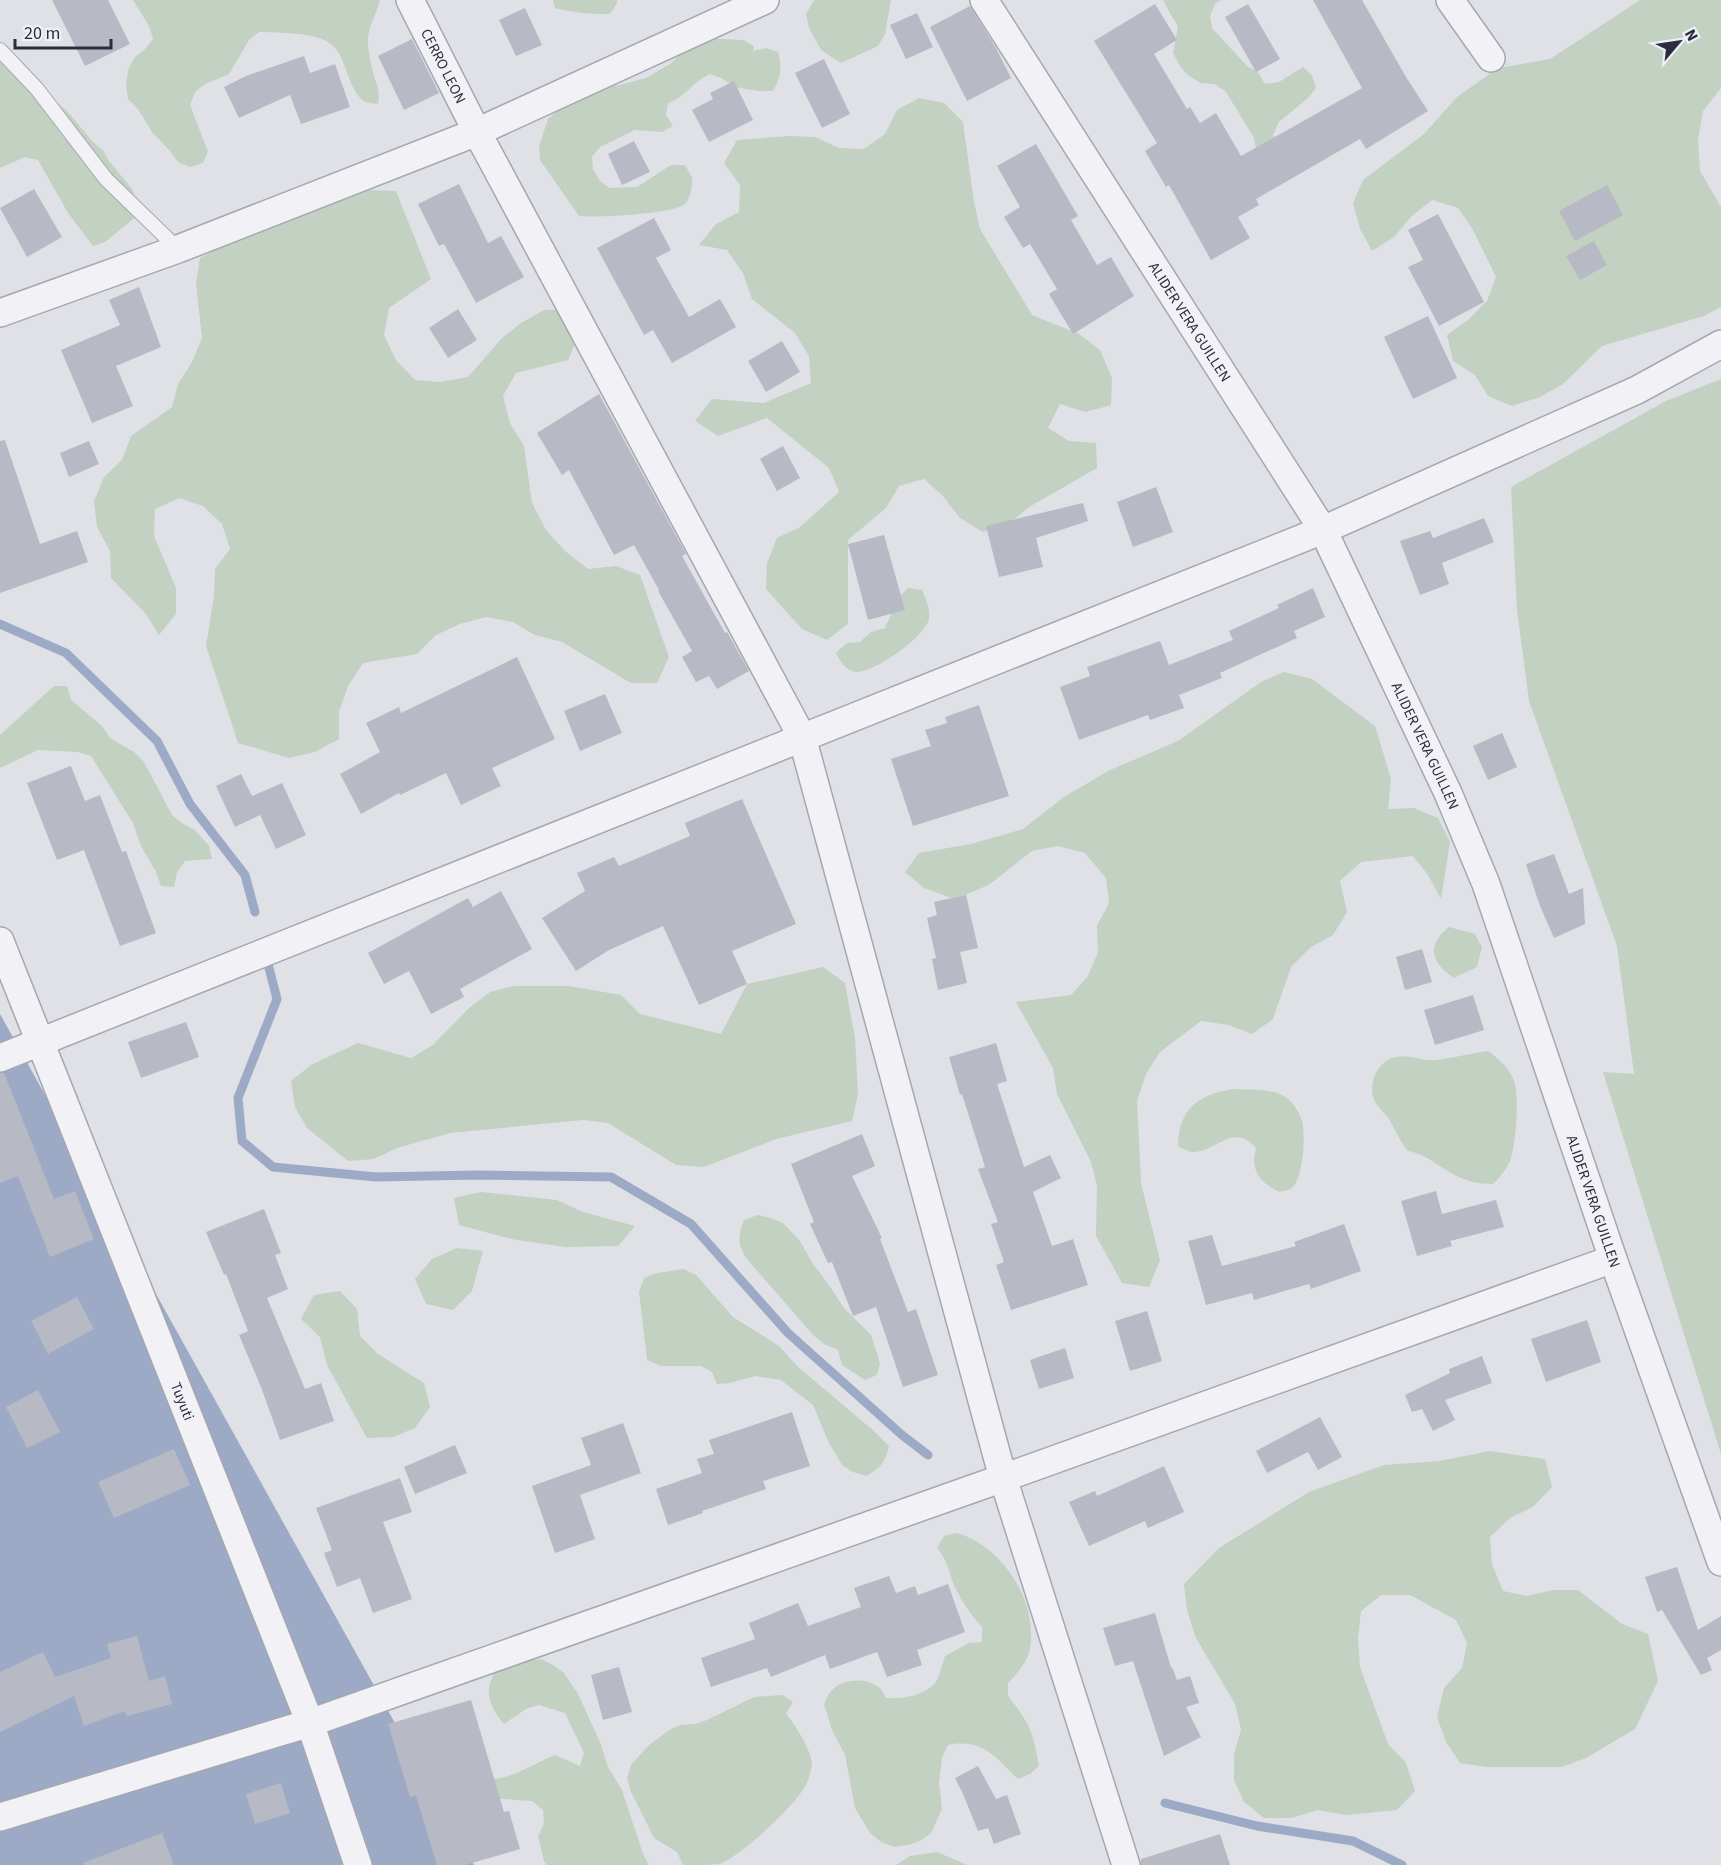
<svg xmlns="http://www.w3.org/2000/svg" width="1721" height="1865" viewBox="0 0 1721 1865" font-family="'Source Sans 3',sans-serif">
<rect width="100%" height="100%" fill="#dfe1e7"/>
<path fill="#c2d1c1" d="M133 0H380C377 14 368 26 368 40 368 49 370 60 372 68 375 83 381 88 378 104 374 103 367 103 364 101 346 89 348 54 328 42 312 32 278 33 259 32L249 40 229 74 205 84 195 92 190 105 208 152 203 163 190 167 178 162 170 151 152 132 138 109 128 99 126 85 128 70 135 57 144 50 153 39 149 26Z
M553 0H617V3L610 14C591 14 573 13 555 8Z
M814 0H891L885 34 878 46 841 63 821 50 809 28 806 14Z
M1163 0H1221L1215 4 1210 16 1212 28 1247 66 1258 72 1265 84 1279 82 1303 67 1312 75 1316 88 1308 98 1279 122 1273 135 1286 156 1260 169 1254 138 1226 92 1215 84 1201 83 1189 76 1180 66 1173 53 1178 26 1171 15Z
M1640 0H1721V88L1703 111 1698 140 1700 171 1721 207V307L1704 316 1602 346 1563 384 1540 397 1512 406 1488 396 1475 375 1453 361 1447 335 1469 319 1487 301 1496 277 1472 228 1458 208 1432 200 1412 216 1394 237 1372 251 1360 229 1353 203 1363 180 1424 134 1457 97 1498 68 1550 59Z
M703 38 743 40 754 46 753 51 766 48 778 52C782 67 781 77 773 91H759L733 87 723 79 710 74C690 83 688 96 668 103L666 115 673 126 662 132 635 130 600 147 592 157 593 169 600 181 610 188 637 187 671 165H685C687 169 691 174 692 178 693 185 690 199 685 204 674 214 596 218 579 216L540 160 539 146 548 119 580 91 620 85 646 78 670 64 691 45Z
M0 58 15 68 67 111 93 142 103 150 109 161 133 190 138 215 105 242 93 246 68 213 38 160 25 157 0 168Z
M919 98 944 103 963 122 974 202 980 229 1032 315 1079 334 1100 350 1112 378 1111 405 1086 412 1060 404 1048 428 1069 441 1096 443 1097 468 1029 507 1009 524 983 532 960 518 943 496 924 479 899 486 886 508 848 540V624L827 640 802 629 766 589 767 563 777 538 800 527 839 492 829 468 767 418 718 436 695 421 712 399 764 403 811 383 809 356 795 333 752 299 743 273 727 250 699 245 716 224 739 212 740 185 724 163 737 140 790 136 815 137 839 148 864 149 885 134 897 110Z
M369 190 396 191 431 279 389 308 384 335 396 360 415 380 440 382 468 377 501 339 521 323 544 310 571 309 579 335 568 360 516 373 503 396 510 423 524 446 532 503 546 530 565 551 588 569 616 566 640 575 669 657 657 683H631L562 642 535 635 513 622 486 617 460 624 436 635 417 654 363 663 348 686 339 712V739L315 752 289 758 238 743 206 646 214 596 215 569 230 549 222 524 203 506 179 498 155 509 154 536 176 588V614L159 635 146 614 111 578 110 551 97 527 94 501 104 477 122 460 131 436 172 407 178 384 192 362 202 338 196 284 200 258 268 222Z
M1721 379V1454L1603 1072 1634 1074 1617 946 1529 701 1517 610 1511 487 1666 401Z
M908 588 922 590C926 599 930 608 929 618 927 636 874 673 856 672 846 671 840 661 836 653L847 643 860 642 871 632 885 628 899 597Z
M1284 672 1312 679 1375 726 1391 779 1388 809 1414 808 1438 818 1450 842 1441 899 1428 875 1413 856 1361 862 1340 881 1347 912 1333 935 1311 947 1291 967 1273 1019 1252 1034 1228 1025 1201 1021 1160 1052 1146 1074 1137 1101 1141 1183 1160 1260 1149 1287 1122 1283 1096 1236 1097 1186 1091 1162 1057 1094 1053 1068 1016 1002 1071 995 1088 976 1098 952 1097 926 1109 903 1106 878 1085 853 1058 846 1032 851 990 884 966 895 952 898 924 888 905 872 919 853 971 844 1023 829 1064 797 1108 771 1178 741 1261 682Z
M54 686H67L71 700 102 726 110 738 134 752 144 762 172 815 183 824 195 830 209 846 212 859 185 861 177 872 174 887 161 886 156 872 141 846 133 823 91 756 78 752 38 750 0 768V735Z
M1449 927 1475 934 1482 947 1477 967 1454 978C1431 963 1426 945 1449 927Z
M823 967 845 983 855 1038 858 1094 852 1121 776 1139 704 1167 676 1165 608 1123 583 1120 450 1133 397 1148 374 1159 348 1161 307 1128 295 1107 291 1081 311 1065 358 1043 411 1058 433 1045 469 1008 490 992 514 986H569L621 995 640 1014 721 1034 747 984Z
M1488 1051C1498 1058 1507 1066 1513 1078 1520 1091 1516 1147 1510 1161 1506 1170 1500 1177 1493 1184 1479 1184 1464 1181 1451 1173 1435 1164 1426 1154 1408 1151 1400 1141 1395 1130 1389 1119 1384 1112 1375 1105 1373 1097 1369 1080 1379 1060 1396 1057 1410 1054 1423 1062 1437 1060 1454 1058 1471 1053 1488 1051Z
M1233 1089C1250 1090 1273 1088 1287 1098 1294 1104 1299 1112 1302 1121 1306 1135 1303 1178 1292 1188 1289 1190 1282 1191 1279 1192 1259 1182 1250 1170 1256 1148 1231 1121 1216 1154 1191 1152 1187 1151 1182 1148 1178 1146 1179 1108 1198 1095 1233 1089Z
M481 1192 557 1200 583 1212 635 1226 618 1246 565 1247 511 1239 459 1225 454 1198Z
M758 1215 771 1218 783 1223 800 1241 813 1264 829 1285 844 1308 871 1335 880 1363 877 1375 865 1380 842 1365 838 1350 824 1344 813 1335 747 1259C737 1244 738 1237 744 1220Z
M457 1248 483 1251 472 1291 453 1310 426 1304 415 1279 432 1259Z
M684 1269 696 1275 733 1317 779 1346 798 1367 874 1431 889 1446C885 1462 881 1468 866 1476L853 1472 842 1465 829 1443 813 1405 781 1380 755 1376 730 1383 717 1384 712 1372 701 1366H661L647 1360 639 1292 644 1278 657 1273Z
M340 1291 357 1309 360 1336 378 1354 424 1383 430 1407 415 1428 393 1437 367 1438 327 1365 320 1337 301 1319 314 1295Z
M1490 1451 1545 1459 1552 1487 1533 1507 1510 1518 1490 1537 1492 1564 1503 1591 1527 1596 1553 1590H1578L1622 1624 1648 1634 1658 1681 1635 1729 1586 1758 1562 1767H1486L1460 1763 1446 1742 1437 1717 1444 1688 1462 1668 1467 1643 1456 1620 1410 1595H1381L1361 1611 1358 1639 1360 1667 1388 1744 1406 1763 1415 1791 1397 1810 1346 1815 1317 1810 1292 1818H1264L1244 1802 1234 1780V1754L1241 1730 1235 1704 1196 1638 1187 1610 1184 1584 1219 1548 1309 1492 1384 1465 1439 1461Z
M957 1533C1002 1546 1038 1601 1030 1648 1028 1661 1017 1674 1008 1683V1696C1030 1724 1033 1731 1039 1766L1030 1774 1018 1779C995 1757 983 1738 948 1745L942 1758 939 1783 942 1809 931 1833 920 1841 908 1845 894 1847 881 1842 870 1833 855 1808 845 1755 832 1730 824 1704C826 1700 828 1694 831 1691 842 1679 863 1677 877 1686 881 1688 884 1694 886 1698 902 1699 924 1696 935 1683 940 1677 942 1664 945 1656L969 1643 982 1642V1627C971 1615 962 1602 955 1587 948 1571 949 1562 937 1548L944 1536Z
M541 1659 553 1665 564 1673 578 1694 600 1742 608 1767 622 1790 643 1854 649 1865H547L544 1861 538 1836 544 1824 543 1810 532 1801C518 1801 506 1798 492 1799L494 1779C515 1777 535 1763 555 1755L580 1766 584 1753 565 1713 539 1705 526 1709 504 1724C486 1703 483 1685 501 1664Z
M782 1695 793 1702 786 1714C795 1724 811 1750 812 1763 812 1770 807 1785 803 1790 786 1813 747 1851 720 1864 711 1865 694 1865 683 1865L677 1852 654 1838 631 1792 627 1778 631 1765 648 1746 669 1730 681 1725 695 1724 707 1720 754 1697Z
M937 1852 967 1865H896L910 1856Z"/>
<path fill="#9caac6" d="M0 1014 474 1865H0Z"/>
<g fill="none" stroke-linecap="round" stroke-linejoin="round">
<path stroke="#9caac6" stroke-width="9" d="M0 624 66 653 157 741 190 804 245 875 255 912
M268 964 277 999 238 1098 242 1141 273 1167 376 1177 479 1175 611 1177 691 1224 788 1333 902 1435 928 1455
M1165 1803 1257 1826 1353 1841 1402 1865"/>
</g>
<path fill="#b7bac4" d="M52 0H108L130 44 85 66Z
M1313 0H1362L1406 77 1428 111 1366 149 1360 139 1256 199 1259 205 1238 217 1250 238 1211 260 1169 185 1166 187 1145 151 1157 143 1094 41 1155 4 1177 40 1154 54 1187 109 1190 107 1200 123 1216 113 1241 156 1362 88Z
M1248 4 1280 59 1256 72 1225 17Z
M970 6 996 48 1011 78 967 101 930 27Z
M525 8 542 45 516 56 499 20Z
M917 13 933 47 906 59 890 25Z
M412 39 439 93 404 110 378 56Z
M304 56 310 73 335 64 350 107 301 124 290 95 239 118 224 87 246 76Z
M824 59 850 114 822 128 795 73Z
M734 81 753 120 709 142 692 110 713 99 710 93Z
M634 141 650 172 622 185 608 154Z
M1036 144 1078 216 1071 220 1097 265 1111 257 1134 296 1073 334 1049 294 1057 289 1030 244 1023 248 1004 217 1020 207 997 166Z
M459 184 488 243 501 236 524 277 476 303 444 244 439 246 418 204Z
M1607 185 1623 215 1575 241 1559 211Z
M34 189 62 237 27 257 0 208Z
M1438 214 1484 302 1439 326 1408 267 1423 260 1408 230Z
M654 218 671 250 656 258 689 317 720 299 736 327 672 363 653 330 644 335 597 248Z
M1594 241 1607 265 1580 280 1566 256Z
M139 287 161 347 116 366 133 406 92 423 61 350 120 325 109 300Z
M458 309 477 340 448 358 429 328Z
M1428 316 1457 378 1413 399 1384 337Z
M782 341 800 372 766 392 748 361Z
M599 394 686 554 682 556 725 633 727 632 749 671 717 689 709 676 696 682 682 657 692 651 658 591 659 590 634 545 614 555 569 470 562 475 537 433Z
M5 440 40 544 77 531 88 562 0 593V441Z
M89 441 99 464 69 477 60 453Z
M783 446 800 478 777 491 760 459Z
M1156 487 1173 532 1133 547 1117 502Z
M1083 503 1088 521 1036 538 1043 567 999 577 986 526Z
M1484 518 1494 542 1442 563 1449 584 1420 595 1400 541 1430 531 1433 538Z
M884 535 905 610 868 620 848 544Z
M1313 588 1325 617 1294 631 1297 638 1220 673 1222 678 1179 695 1184 708 1150 720 1148 715 1079 740 1060 687 1090 676 1087 667 1160 641 1169 665 1233 640 1229 631 1279 608 1277 605Z
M517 657 555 739 492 768 501 786 461 805 446 773 400 795 399 793 361 814 340 774 380 752 366 723 399 707 401 713Z
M605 694 622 733 580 751 564 711Z
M979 705 1009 796 913 826 891 759 931 746 925 730 947 723 945 717Z
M1502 733 1517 767 1488 780 1473 746Z
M71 766 85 801 100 795 122 852 126 851 156 933 120 946 84 850 57 860 27 783Z
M241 774 252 796 282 783 306 835 276 849 260 815 235 827 216 786Z
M742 799 796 924 732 951 747 984 699 1005 663 926 609 950 576 971 542 918 585 891 577 873 614 857 619 866 690 836 685 823Z
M1554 854 1569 894 1583 888 1585 924 1554 938 1540 906 1526 864Z
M501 891 532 949 460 989 464 997 431 1014 409 971 384 984 368 953 468 898 473 907Z
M966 895 978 948 960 952 967 983 938 990 932 959 936 958 927 918 937 915 934 902Z
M1422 949 1432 982 1405 990 1396 957Z
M1473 995 1484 1030 1435 1045 1424 1010Z
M186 1022 199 1057 141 1078 128 1042Z
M996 1043 1007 1081 997 1084 1024 1167 1050 1155 1061 1178 1033 1192 1052 1246 1073 1239 1088 1285 1011 1310 996 1265 1004 1262 991 1224 998 1222 978 1169 985 1167 962 1094 960 1095 949 1057Z
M0 1073H4L54 1199 75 1191 94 1239 50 1257 18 1176 0 1183Z
M862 1134 875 1166 852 1176 882 1238 880 1239 908 1312 916 1309 938 1375 903 1387 876 1307 853 1316 832 1262 828 1263 810 1224 814 1222 791 1164Z
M1436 1191 1442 1214 1496 1200 1504 1227 1450 1241 1452 1246 1417 1256 1401 1201Z
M264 1209 281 1253 275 1255 288 1289 267 1298 305 1389 321 1383 334 1421 280 1440 261 1387 239 1335 248 1331 226 1274 224 1275 206 1232Z
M1344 1224 1361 1271 1311 1289 1309 1284 1254 1300 1252 1293 1206 1305 1188 1241 1212 1235 1222 1266 1296 1246 1294 1242Z
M77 1297 94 1329 48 1354 31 1321Z
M1147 1311 1162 1361 1130 1371 1115 1321Z
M1587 1320 1601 1362 1546 1382 1531 1339Z
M1065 1348 1074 1378 1039 1389 1030 1360Z
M1482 1356 1492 1383 1445 1400 1455 1420 1433 1431 1422 1409 1412 1412 1405 1395 1450 1373 1449 1369Z
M38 1390 60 1432 27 1448 6 1407Z
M792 1412 810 1466 763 1481 766 1489 702 1511 703 1513 668 1525 656 1489 702 1473 697 1459 714 1454 709 1440Z
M1320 1417 1342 1457 1318 1470 1308 1452 1267 1473 1256 1451Z
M623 1423 641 1473 580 1495 595 1539 555 1553 532 1486 591 1465 581 1438Z
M455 1445 467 1473 415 1494 404 1467Z
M174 1449 190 1485 114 1518 98 1482Z
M1164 1466 1184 1512 1148 1528 1145 1521 1089 1546 1069 1502 1095 1491 1097 1496Z
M400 1478 412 1512 383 1522 412 1599 373 1613 360 1578 337 1587 324 1553 332 1550 316 1508Z
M1677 1567 1698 1630 1721 1616V1650L1707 1658 1712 1670 1701 1675 1662 1610 1657 1612 1645 1577Z
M889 1576 896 1593 915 1586 918 1595 948 1584 965 1632 917 1650 922 1665 887 1677 877 1652 830 1669 825 1655 771 1677 767 1668 711 1687 701 1658 755 1639 749 1623 798 1603 808 1626 861 1607 854 1588Z
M1155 1613 1171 1668 1172 1667 1177 1680 1190 1676 1199 1703 1186 1707 1201 1737 1164 1756 1133 1661 1115 1666 1103 1628Z
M137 1636 149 1681 165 1676 172 1704 127 1716 125 1711 84 1726 74 1696 0 1732V1672L43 1652 55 1677 111 1658 107 1644Z
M619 1667 632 1712 603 1720 591 1675Z
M471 1700 504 1812 509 1811 520 1849 465 1865H437L416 1796 410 1797 388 1724Z
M978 1766 996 1799 1007 1795 1021 1834 994 1844 988 1828 978 1831 963 1794 955 1778Z
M281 1783 290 1813 255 1824 246 1794Z
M162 1833 174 1865H83V1863Z
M1220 1834 1230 1865H1141V1859Z"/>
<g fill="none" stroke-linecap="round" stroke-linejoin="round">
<g stroke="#a5a7b1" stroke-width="16">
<path id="lane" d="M0 50 37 89 106 179 178 249"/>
</g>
<g stroke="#a5a7b1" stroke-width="30">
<g id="street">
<path id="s1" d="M410 0 477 132 802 737 1003 1478 1126 1865"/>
<path id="s2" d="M984 0 1323 530 1448 793 1486 884 1613 1259 1721 1562"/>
<path d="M1450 0 1491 58"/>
<path d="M0 313 178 249 477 132 765 0"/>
<path id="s3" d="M0 941 310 1723 358 1865"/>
<path d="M0 1058 1323 530 1637 390 1721 344"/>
<path d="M0 1817 310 1723 1003 1478 1613 1259"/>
</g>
</g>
<use href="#lane" stroke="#f2f2f6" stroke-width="14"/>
<use href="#street" stroke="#f2f2f6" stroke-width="27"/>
</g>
<g text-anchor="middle" stroke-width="4.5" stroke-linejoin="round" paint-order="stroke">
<g font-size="15" fill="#292d3e" stroke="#eef0f5">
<text dy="5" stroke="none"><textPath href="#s1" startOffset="74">CERRO LEON</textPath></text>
<text dy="5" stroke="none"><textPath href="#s2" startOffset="382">ALIDER VERA GUILLEN</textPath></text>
<text dy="5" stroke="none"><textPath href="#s2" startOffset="868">ALIDER VERA GUILLEN</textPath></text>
<text dy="5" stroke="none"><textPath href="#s2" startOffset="1354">ALIDER VERA GUILLEN</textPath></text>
<text dy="5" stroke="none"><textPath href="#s3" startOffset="495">Tuyuti</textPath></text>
</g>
</g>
<g transform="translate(1679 42) rotate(61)" stroke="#eef0f5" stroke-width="4.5" paint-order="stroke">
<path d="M0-4.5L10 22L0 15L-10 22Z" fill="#292d3e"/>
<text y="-9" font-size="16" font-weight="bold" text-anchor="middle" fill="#292d3e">N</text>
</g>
<path d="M15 39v9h96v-9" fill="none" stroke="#292d3e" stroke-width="3"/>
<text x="24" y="39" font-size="18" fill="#292d3e" stroke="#eef0f5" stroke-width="4.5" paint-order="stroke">20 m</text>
</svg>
